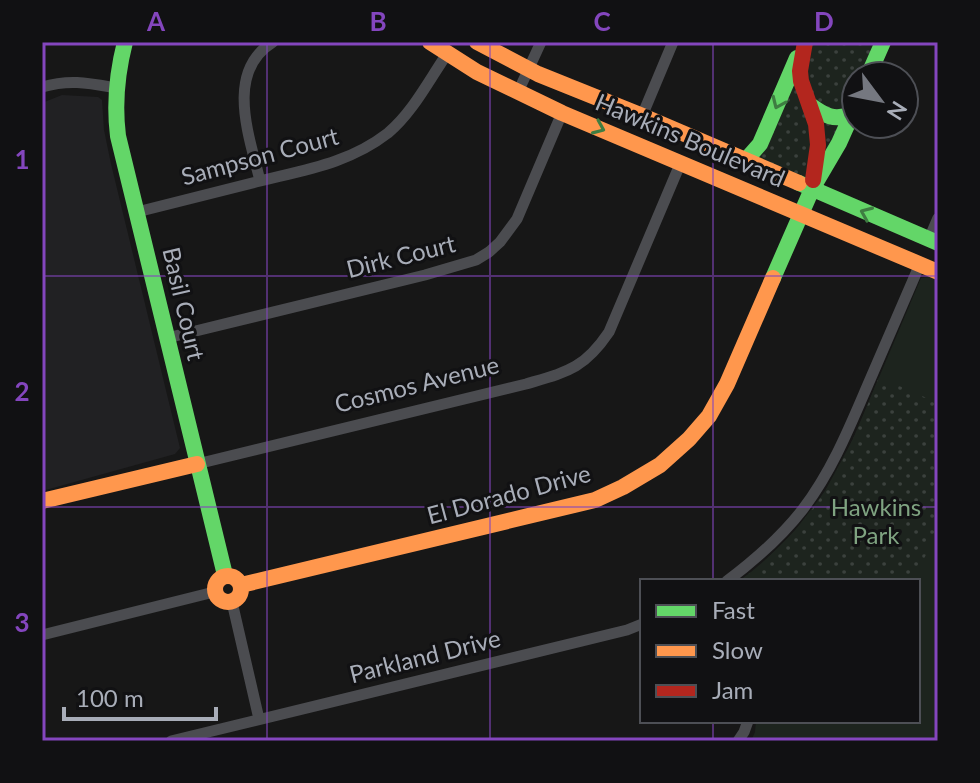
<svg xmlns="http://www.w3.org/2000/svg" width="980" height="783" viewBox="0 0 980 783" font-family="Lato,sans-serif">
<defs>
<pattern id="park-dots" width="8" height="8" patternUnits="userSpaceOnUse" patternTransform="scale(2)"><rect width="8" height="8" fill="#1d241e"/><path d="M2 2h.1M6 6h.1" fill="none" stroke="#3b413d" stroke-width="1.8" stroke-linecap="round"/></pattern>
</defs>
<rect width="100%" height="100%" fill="#171717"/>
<path fill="#212123" d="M62 95 98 97 102 100 104 130 111 164 180 448 175 454 42 491V103Z"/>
<path fill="#1d241e" d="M935 276 938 278V741H751L755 732 756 721H918V581H739L756 569 794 532 825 491 853 439 921 278Z"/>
<path fill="url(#park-dots)" d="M807 42H877L862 76H856V90L815 182 757 157Z
M879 377 938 403V529L923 561 910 581H739C772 557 803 525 825 491 848 455 863 416 879 377Z"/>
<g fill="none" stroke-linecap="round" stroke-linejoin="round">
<path stroke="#4b4c50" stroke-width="11" d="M42 87C70 79 88 83 116 88
M518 92 541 42
M642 116 673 42
M260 181C250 138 224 72 273 42
M137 212C177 202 217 192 256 182 304 170 348 164 388 133 413 112 429 80 447 54
M929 239 938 218
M167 338 425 275 476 260 489 252 500 242 517 219 562 113
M197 464 526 384C567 372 584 369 609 332L681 162
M727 581C755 560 782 536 803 509 831 472 848 431 866 389 884 347 902 305 920 264
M232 602 259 719
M42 635 214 592
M171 741 627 630 642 624
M738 741 744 732 748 721"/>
<path stroke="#63d668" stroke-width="16" d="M125 42C117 73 114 104 118 136L225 575
M868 76 883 42
M810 105C825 116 834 121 852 114
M745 161 760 144 797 58
M799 183 938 243
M773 278 812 189 839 143 856 105"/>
<path stroke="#ff974d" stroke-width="16" d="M430 42 477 72 562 113 938 272
M477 42 538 74 645 117 799 183
M42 501 197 464
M215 589a13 13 0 1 1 26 0a13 13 0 1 1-26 0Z
M241 585 595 500 623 487 660 465 689 439 709 416 727 384 773 278"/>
<path stroke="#b3261e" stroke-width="16" d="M805 42 800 71 801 81 816 124 818 145 813 180"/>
</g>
<defs><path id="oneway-chevron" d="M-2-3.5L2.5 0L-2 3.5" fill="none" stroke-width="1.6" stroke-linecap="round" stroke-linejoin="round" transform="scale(2)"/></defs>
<g stroke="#3e7d42">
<use href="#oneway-chevron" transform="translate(778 103) rotate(114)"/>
<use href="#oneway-chevron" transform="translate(599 128) rotate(23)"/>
<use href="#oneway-chevron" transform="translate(866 213) rotate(-157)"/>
</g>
<path fill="none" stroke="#8446be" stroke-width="2" stroke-opacity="0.55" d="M267 42V741M490 42V741M713 42V581M42 276H938M42 507H938M713 721V741"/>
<g text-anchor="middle" stroke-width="6" stroke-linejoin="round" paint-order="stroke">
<g font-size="24" fill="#a8adb8" stroke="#111113">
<text transform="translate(690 141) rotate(23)" y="8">Hawkins Boulevard</text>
<text transform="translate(260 157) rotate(-15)" y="8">Sampson Court</text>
<text transform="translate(401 257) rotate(-14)" y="8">Dirk Court</text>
<text transform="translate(183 304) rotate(77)" y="8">Basil Court</text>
<text transform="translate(417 385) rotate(-14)" y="8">Cosmos Avenue</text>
<text transform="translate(509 495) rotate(-15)" y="8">El Dorado Drive</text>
<text transform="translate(425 657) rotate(-14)" y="8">Parkland Drive</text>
</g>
<g font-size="24" fill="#7fa381" stroke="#111113">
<text x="876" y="516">Hawkins<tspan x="876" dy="28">Park</tspan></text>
</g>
</g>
<rect width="980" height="783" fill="none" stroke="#111113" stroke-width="88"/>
<rect x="640" y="579" width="280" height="144" fill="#111113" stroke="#4d4f55" stroke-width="2"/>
<rect x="656" y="605" width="40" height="12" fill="#63d668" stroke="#4d4f55" stroke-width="2"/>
<text x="712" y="619" font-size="24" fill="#a8adb8">Fast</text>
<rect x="656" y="645" width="40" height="12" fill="#ff974d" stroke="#4d4f55" stroke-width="2"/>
<text x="712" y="659" font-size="24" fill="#a8adb8">Slow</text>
<rect x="656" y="685" width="40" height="12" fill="#b3261e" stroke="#4d4f55" stroke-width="2"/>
<text x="712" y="699" font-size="24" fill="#a8adb8">Jam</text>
<g transform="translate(880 100) rotate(122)"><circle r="38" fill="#111113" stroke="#4d4f55" stroke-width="2"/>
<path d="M0-6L14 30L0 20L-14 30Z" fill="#757880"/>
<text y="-12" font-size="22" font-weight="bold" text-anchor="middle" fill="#a8adb8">N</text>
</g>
<path d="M64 707v12h152v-12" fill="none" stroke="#a8adb8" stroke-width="4"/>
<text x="76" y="707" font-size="24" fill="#a8adb8" stroke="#111113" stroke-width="6" paint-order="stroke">100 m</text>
<rect x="44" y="44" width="892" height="695" fill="none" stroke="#8446be" stroke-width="3"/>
<g font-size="26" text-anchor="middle" font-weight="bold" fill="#8446be">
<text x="156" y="31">A</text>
<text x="378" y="31">B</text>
<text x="602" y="31">C</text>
<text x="824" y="31">D</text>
<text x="22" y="169">1</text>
<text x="22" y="401">2</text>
<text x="22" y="632">3</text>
</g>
</svg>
